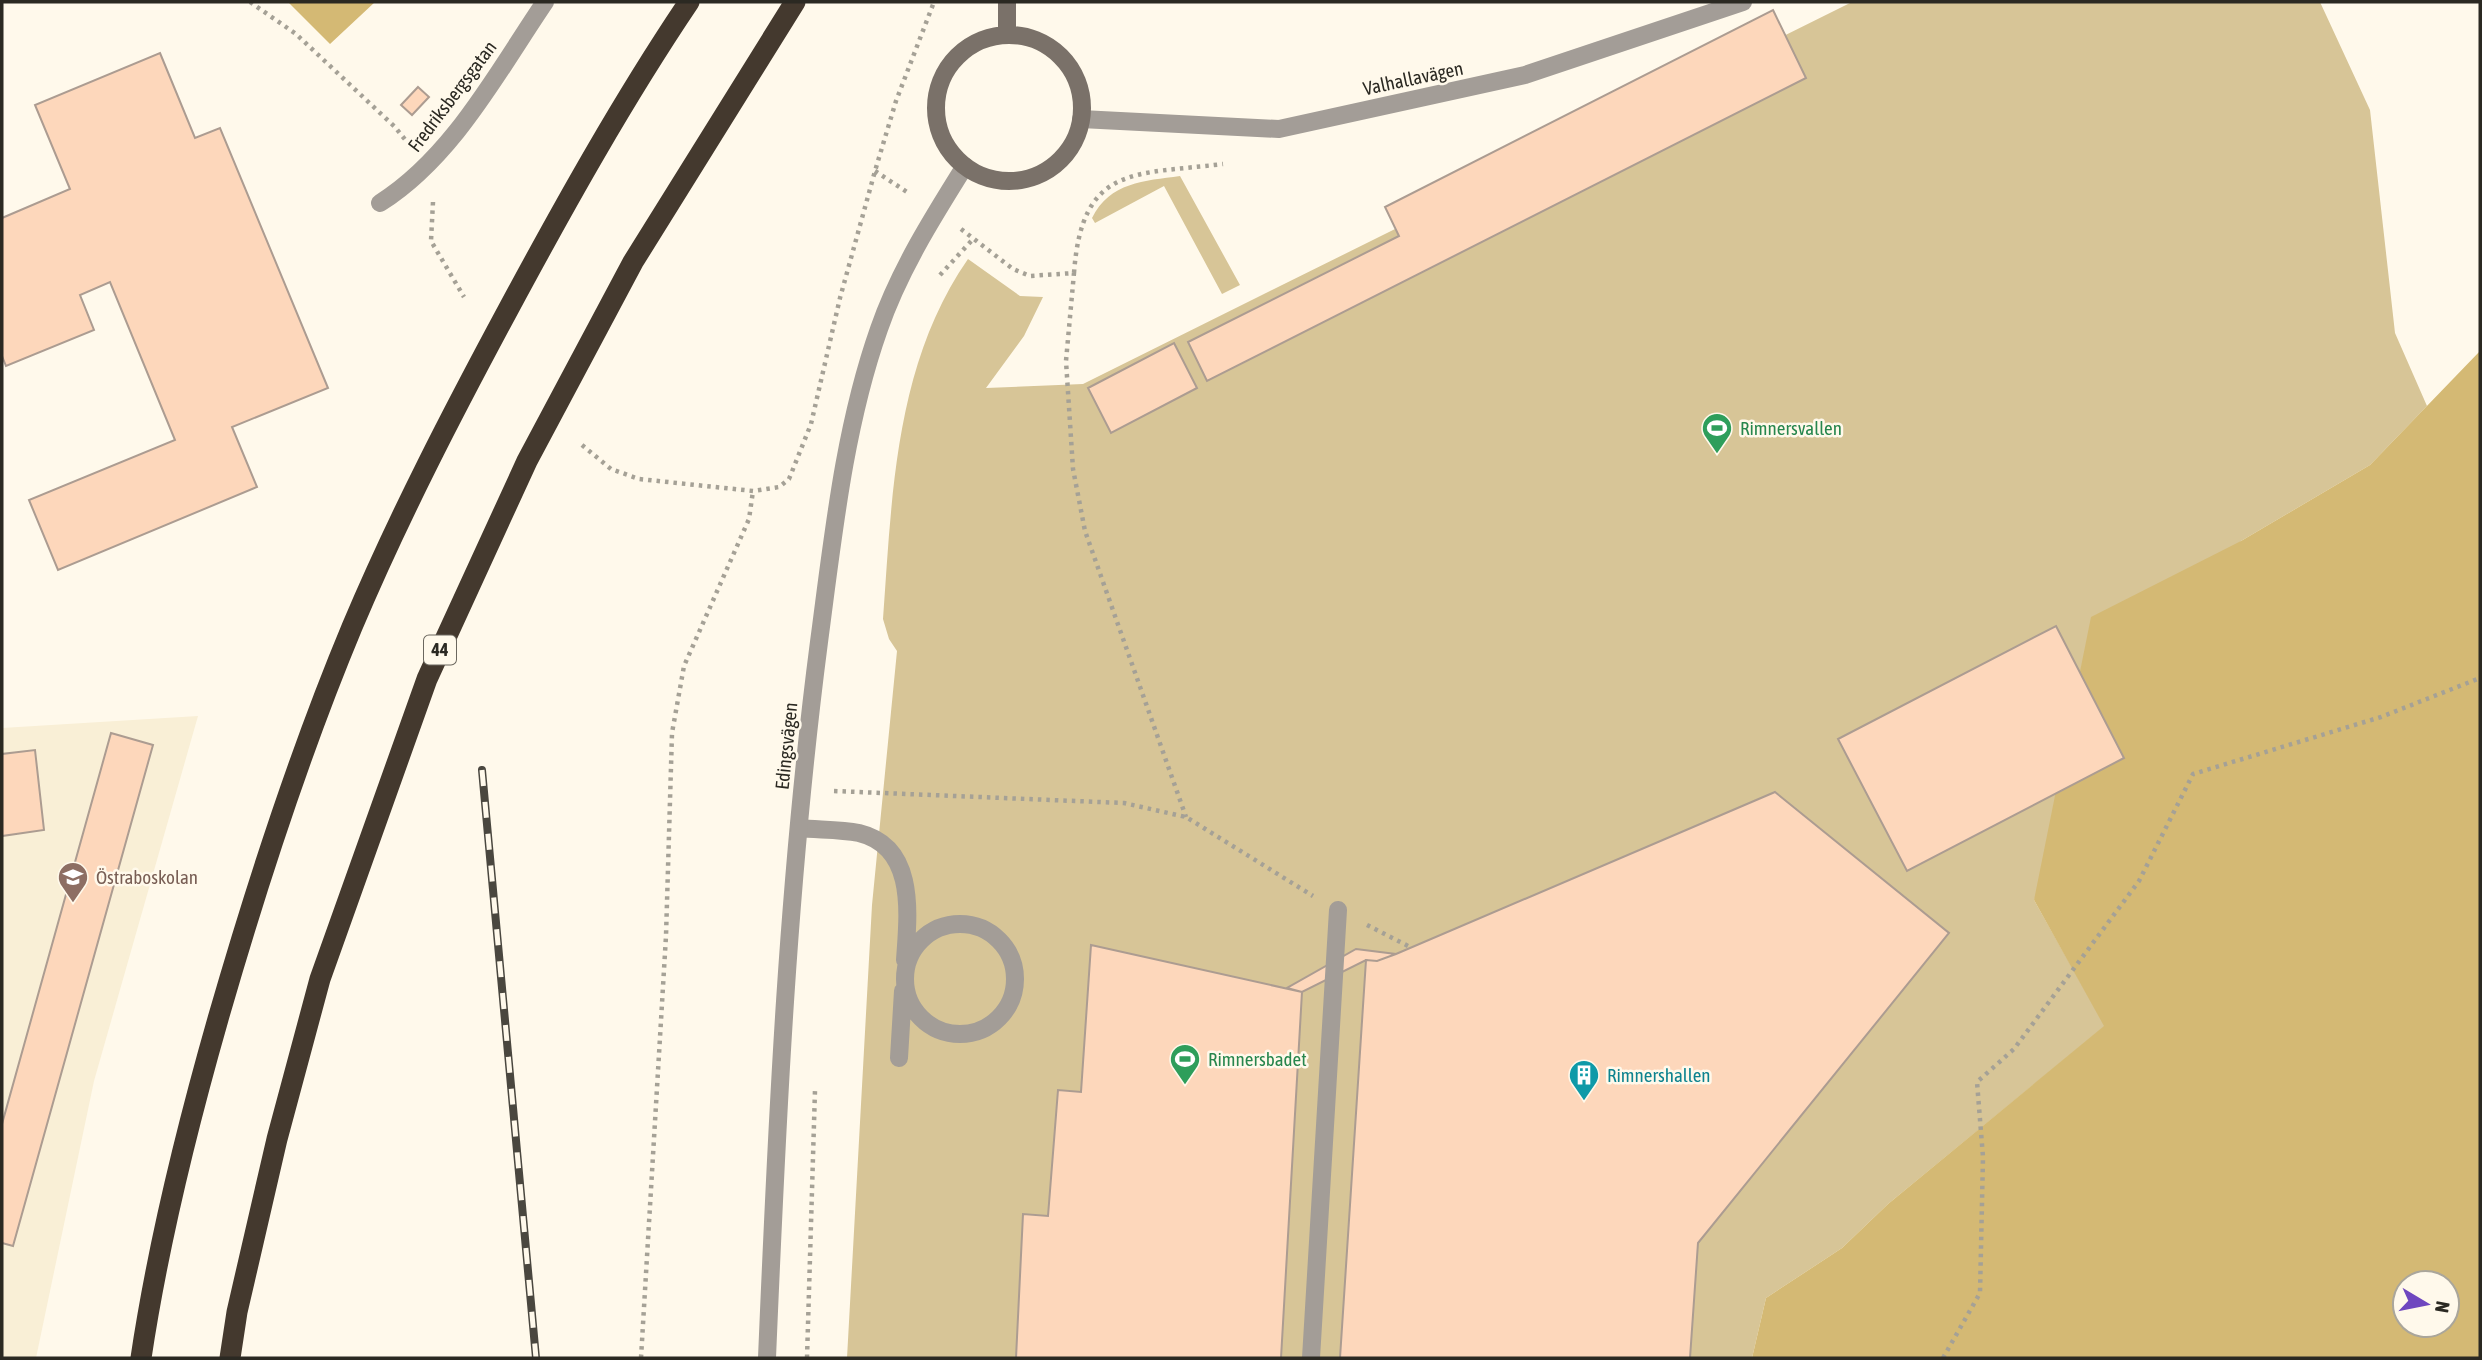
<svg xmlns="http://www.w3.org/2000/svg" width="2482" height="1360" viewBox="0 0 2482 1360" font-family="'Asap Condensed',sans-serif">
<rect width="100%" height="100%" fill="#fff9eb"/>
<path fill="#f9efd6" d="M198 716 94 1081 36 1358H2V728Z"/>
<path fill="#d7c597" d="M1852 2H2320L2370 110 2395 333 2427 406 2370 465 2241 541 2034 900 2105 1026 1888 1204 1842 1248 1766 1298 1752 1358H847L872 905 897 651 889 639 883 619C892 495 895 364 968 259L1020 296 1043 297 1024 336 986 388 1083 384Z
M1180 176 1240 285 1222 294 1164 186 1095 223 1092 218C1110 182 1144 181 1180 176Z"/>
<path fill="#d4b974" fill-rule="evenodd" d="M288 2H375L330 44Z
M2480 351V1358H1752L1766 1298 1842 1248 1888 1204 2104 1026 2034 900 2091 617 2241 541 2370 465ZM2405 1283H2447V1325H2405Z"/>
<path fill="#fdd7bb" stroke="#ac9c91" stroke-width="2" d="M1773 10 1806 78 1207 381 1188 342 1399 236 1385 207Z
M160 53 195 138 220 128 328 388 232 427 257 487 58 570 29 500 175 440 110 282 80 295 94 330 6 366 2 356V218L70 189 35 105Z
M418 87 429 97 412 115 401 105Z
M1174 343 1197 388 1111 433 1088 388Z
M2056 626 2124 758 1907 871 1838 739Z
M111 733 153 745 13 1246 2 1243V1124Z
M35 750 44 830 2 836V754Z
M1775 792 1949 933 1698 1243 1690 1358H1340L1366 960 1377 961 1396 954Z
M1091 945 1302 992 1281 1358H1016L1023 1214 1048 1216 1058 1090 1081 1092Z
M1356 949 1396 954 1377 961 1366 960 1302 992 1287 988Z"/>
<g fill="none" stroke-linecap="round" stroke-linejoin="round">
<path stroke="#a5a196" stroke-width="4.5" stroke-dasharray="3.5 5" stroke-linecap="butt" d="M250 2 296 34 395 127 407 142
M875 171 910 194
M433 202 431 241 464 297
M961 229 1013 269 1030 276 1074 273 1066 361 1073 469 1085 531 1186 817
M1074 273C1082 164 1134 175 1223 164
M940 275 974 238
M582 445 611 469 639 479 753 491 779 487 789 479 811 424 840 298 875 171 896 101 934 2
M834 791 1124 803 1186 817 1313 896
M1367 925 1410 947
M641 1358 666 936 672 733 684 666 749 519 753 491
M807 1358 815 1090
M1943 1358 1980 1293 1983 1157 1977 1082 2014 1049 2139 881 2193 774 2381 717 2480 678"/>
<path stroke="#a39d97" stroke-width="18" d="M799 828C818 830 840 829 859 833 917 847 908 915 905 960
M905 979a55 55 0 1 1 110 0a55 55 0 1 1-110 0Z
M899 1058 903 991
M1311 1358 1338 910"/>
<path stroke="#a39d97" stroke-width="18" d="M1081 119 1279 129 1525 75 1743 2
M380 203C453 157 498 71 545 2
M767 1358C777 1119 788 880 819 642 833 537 844 428 879 329 899 271 933 217 965 166"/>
<path stroke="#7a7169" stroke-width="18" d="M1007 2V34
M936 108a73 73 0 1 1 146 0a73 73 0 1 1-146 0Z"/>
<path stroke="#44392e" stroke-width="21" d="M141 1358C158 1244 186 1131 218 1019 256 887 299 754 352 627 398 518 453 412 509 308 565 204 623 100 689 2
M230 1358 237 1312 277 1139 320 979 427 679 527 461 633 262 795 2"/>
<g stroke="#4a473f" stroke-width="8">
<path id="rail" d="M482 770 536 1358"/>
</g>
<use href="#rail" stroke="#fff9eb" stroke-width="5" stroke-dasharray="16" stroke-linecap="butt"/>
</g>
<defs>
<g id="stadium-pin" transform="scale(1.575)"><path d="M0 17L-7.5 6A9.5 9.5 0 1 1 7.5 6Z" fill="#2e9e5b" stroke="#fff9eb"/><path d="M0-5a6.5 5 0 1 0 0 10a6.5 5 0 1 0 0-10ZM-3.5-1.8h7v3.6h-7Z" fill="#fff"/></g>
<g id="university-pin" transform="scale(1.575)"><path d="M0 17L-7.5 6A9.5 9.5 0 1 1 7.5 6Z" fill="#8d6e63" stroke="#fff9eb"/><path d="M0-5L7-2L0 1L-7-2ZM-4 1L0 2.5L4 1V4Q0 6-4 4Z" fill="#fff"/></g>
<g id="building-pin" transform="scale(1.575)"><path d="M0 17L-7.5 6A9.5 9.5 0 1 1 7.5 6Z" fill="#0f9aa8" stroke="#fff9eb"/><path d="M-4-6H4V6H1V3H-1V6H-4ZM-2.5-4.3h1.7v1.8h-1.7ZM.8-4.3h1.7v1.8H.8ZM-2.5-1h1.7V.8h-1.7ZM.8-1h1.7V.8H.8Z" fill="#fff"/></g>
</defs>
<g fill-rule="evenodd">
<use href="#stadium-pin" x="1717" y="428"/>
<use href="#university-pin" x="73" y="877"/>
<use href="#stadium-pin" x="1185" y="1059"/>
<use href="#building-pin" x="1584" y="1075"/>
</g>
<g text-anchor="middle" stroke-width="5" stroke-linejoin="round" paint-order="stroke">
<rect fill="#fff9eb" stroke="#6b675e" stroke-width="2" x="424" y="635.5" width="32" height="29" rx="5"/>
<g font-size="18" font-weight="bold" fill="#2b2922">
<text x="440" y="656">44</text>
</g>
<g font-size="19" fill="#2b2922" stroke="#fff9eb">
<text transform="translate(1413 78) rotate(-12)" y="7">Valhallavägen</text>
<text transform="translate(452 96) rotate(-53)" y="7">Fredriksbergsgatan</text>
<text transform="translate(786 746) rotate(-84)" y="7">Edingsvägen</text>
</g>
<g font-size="19" fill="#27864d" stroke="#fff9eb" text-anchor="start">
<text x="1740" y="435">Rimnersvallen</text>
<text x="1208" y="1066">Rimnersbadet</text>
</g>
<g font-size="19" fill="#785e54" stroke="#fff9eb" text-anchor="start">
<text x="96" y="884">Östraboskolan</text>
</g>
<g font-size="19" fill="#0d838f" stroke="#fff9eb" text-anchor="start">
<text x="1607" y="1082">Rimnershallen</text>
</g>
</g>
<rect width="2482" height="1360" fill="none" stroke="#2b2922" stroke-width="7"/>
<g transform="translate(2426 1304) rotate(100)"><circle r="33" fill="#fff9eb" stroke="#aaa69b" stroke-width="2"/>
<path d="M0-5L12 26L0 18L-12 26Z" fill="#6f47bf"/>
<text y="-10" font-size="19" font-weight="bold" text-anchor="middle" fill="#2b2922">N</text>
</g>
</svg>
